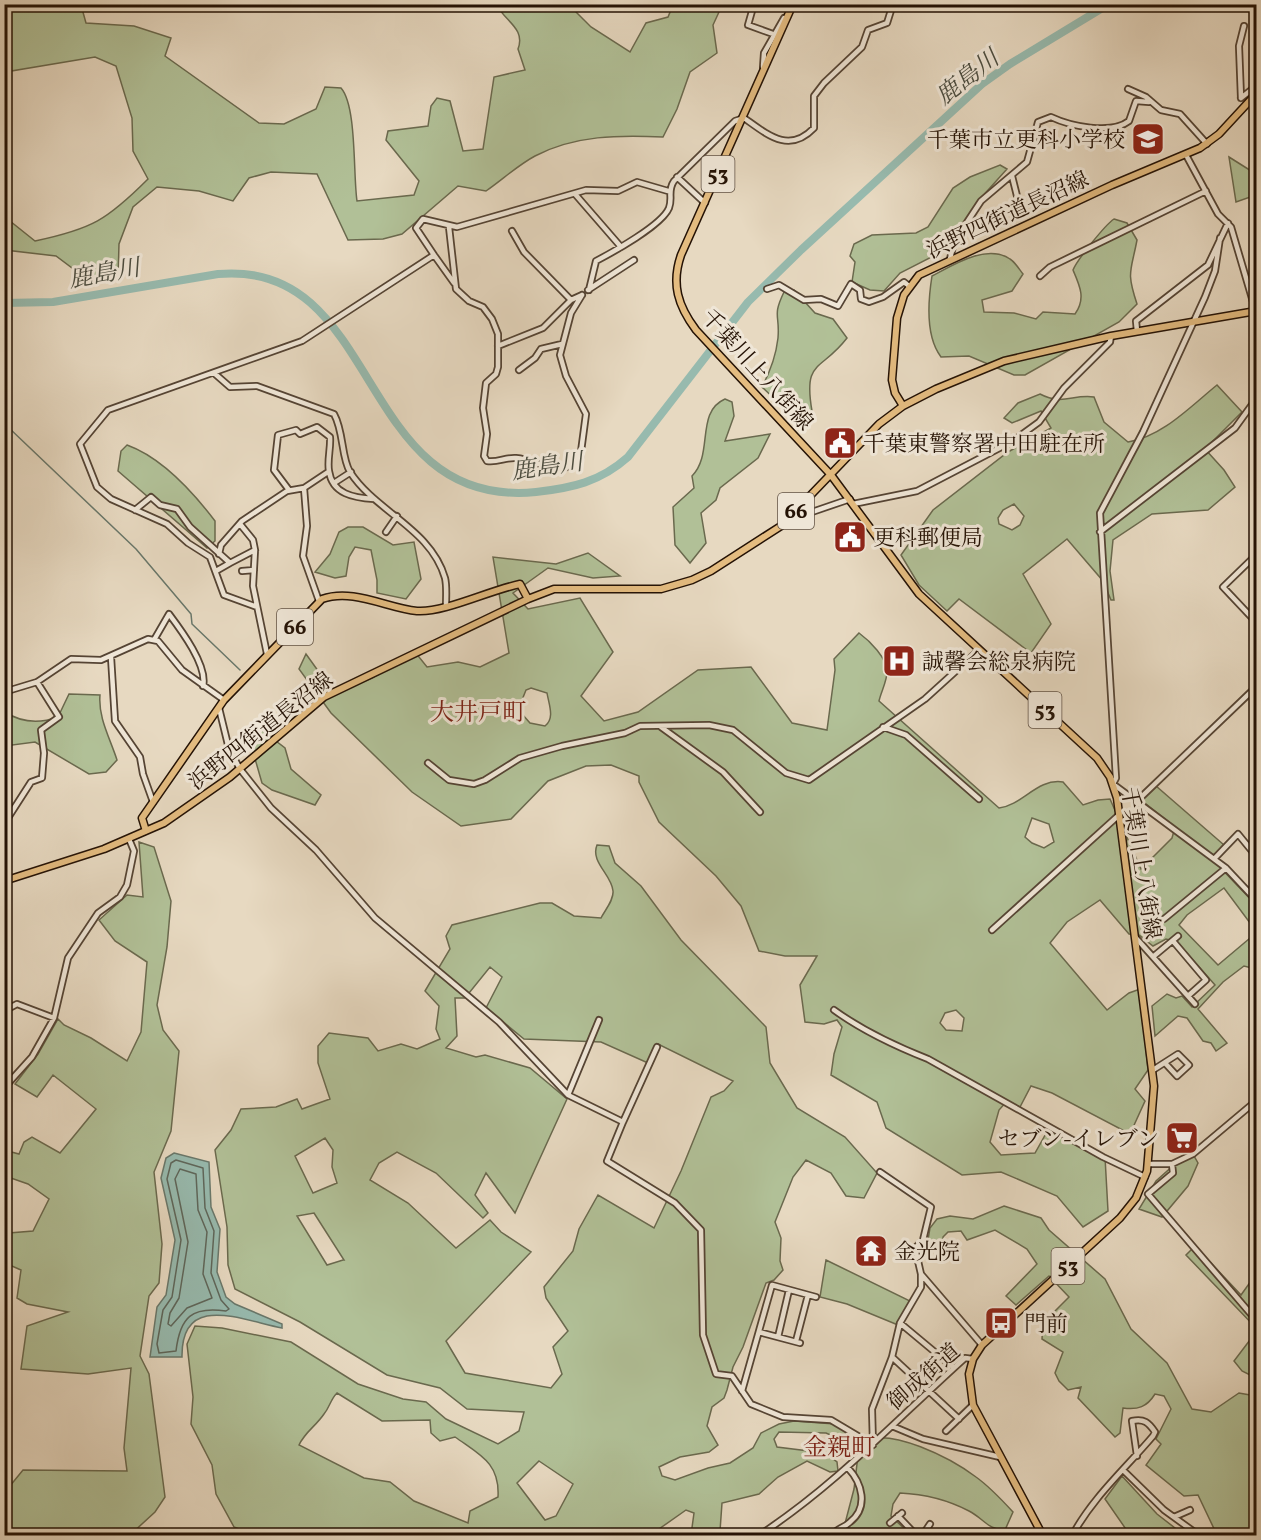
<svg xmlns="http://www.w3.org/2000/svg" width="1261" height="1540" viewBox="0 0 1261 1540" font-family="Vollkorn,'Noto Serif JP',serif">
<rect width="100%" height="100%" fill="#e7d9c1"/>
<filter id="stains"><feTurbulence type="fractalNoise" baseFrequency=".00333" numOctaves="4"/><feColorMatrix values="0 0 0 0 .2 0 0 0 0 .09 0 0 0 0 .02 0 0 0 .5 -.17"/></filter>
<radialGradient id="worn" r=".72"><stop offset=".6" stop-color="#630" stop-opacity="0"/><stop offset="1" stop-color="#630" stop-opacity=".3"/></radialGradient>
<path fill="#b1c097" stroke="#6a694e" stroke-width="1.5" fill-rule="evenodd" d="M5 5H81L86 23 134 26 171 38 165 56 259 123 284 124 316 109 325 87 341 88C357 106 353 175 357 201L414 195 419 181 386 140 388 131 428 126 431 106 437 98 450 101 463 151 483 149 494 77 525 70 518 49C526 28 504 21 497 5H569L591 27 630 52 646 23 668 17 673 5H717L719 12 713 25 717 53 690 72 677 109 663 137C619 135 575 135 535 156 518 165 502 180 486 191L458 186 402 234 383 239 348 240 317 174 271 172 249 178 233 201 199 191 157 187 133 207 119 244 118 280 92 283 56 256 5 250 4 212 10 221 35 241C92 229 107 220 148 179L133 151 132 118 116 66 95 57 5 72Z
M1229 157 1256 174V195L1236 202Z
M1000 165 1007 169 980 199 955 245 900 273 884 291 870 290 852 282 855 262 850 256 854 244 872 235 916 233 928 227 953 188 970 177Z
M1114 219 1127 223 1137 240C1131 272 1126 271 1137 304L1119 322 1025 375H1014L969 356 941 357C925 336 928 301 932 276 953 265 987 243 1010 259 1015 262 1019 269 1023 274L1012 291 982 300 984 312 1014 313 1036 319 1043 312 1075 314C1086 299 1080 286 1073 270 1077 260 1105 225 1114 219Z
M794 290 815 313 833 319 847 338C821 372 803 359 812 411L803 421H798L762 387C770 372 776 356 778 338 780 314 772 317 784 292Z
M1217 385 1242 412 1205 449 1224 470 1235 487 1208 510 1152 514 1113 540 1110 571 1114 600H1111L1103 581 1067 539 1023 574 1051 624 1031 653 959 599 947 611 919 585 901 555 933 510 1008 452 1051 428 1041 411 1012 423 1004 418 1018 403 1040 394C1063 406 1072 394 1094 397L1104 422 1128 442C1162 437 1191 406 1217 385ZM1014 504 1024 516 1020 525 1012 530 999 524 998 518 1003 510Z
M725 399 732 402 734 416 725 441 770 434 758 458 720 488 716 500 701 513 706 543 690 563 675 545 673 507 694 488 692 476C714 454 695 412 725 399Z
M127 445C163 458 193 492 215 521V541L207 548 118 471 121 451Z
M348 527H363L393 545 414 542 421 579 406 599 377 593V580L371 550 355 547 349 557 346 576 335 578 315 572 330 554 339 532Z
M588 553 620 576 593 578 548 568 513 593 528 609 580 598 613 652 581 696 604 721 638 712 698 670 751 667 792 723 827 730 835 670 834 659 859 633C870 641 887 658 887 672 887 681 881 692 879 701L999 808C1023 805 1037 778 1063 782L1083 805 1098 800 1110 799 1141 869 1172 838 1175 827 1141 800 1156 786 1224 845 1214 856 1217 864 1256 905V931L1224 888 1187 915 1179 925 1218 965 1256 933V969L1244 966 1223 982 1198 1009 1227 1043 1216 1051 1211 1043 1203 1041 1187 1018 1178 1016 1155 1036 1152 1006 1167 994 1176 998 1182 996 1192 1007 1215 985 1177 942 1166 939 1153 946 1139 935 1129 934 1100 900 1067 922 1050 943 1107 1010 1129 993 1140 989 1148 1070 1135 1089 1145 1101 1130 1134 1052 1093 1031 1086 1020 1107 1007 1101 999 1110 990 1142 1001 1155 1035 1153 1048 1130 1105 1157 1108 1211 1083 1227 1057 1196 1001 1172 962 1175 886 1128 877 1102 831 1075 834 1054 842 1027 837 1020 824 1024 805 1022 800 985 817 956H785L759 951 741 906 716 876 659 822 639 782V776L611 765 586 766 548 781 511 819 461 826 412 792 331 713 299 669 306 654 334 693 372 678 415 652 427 667 458 662 480 667 509 653 493 557 556 564ZM531 688 547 693C549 705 555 718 545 726L530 723 522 714V700L526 690ZM1032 818 1049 824 1054 842 1044 848 1032 843 1025 837ZM956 1010 964 1018 962 1031 946 1030 940 1023 945 1013Z
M69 694 100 695C98 718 110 738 117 760L106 772 89 774 35 742 5 746V712C22 723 39 724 58 717Z
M255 725 285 748 291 769 321 795 315 805 272 790 262 783 249 738 250 728Z
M139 842 154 847 171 901 167 947 157 1005 163 1030 179 1051 171 1131 154 1172 162 1244 159 1283 149 1296 140 1356 149 1374 165 1497 155 1512 130 1535H5V1492L23 1470 127 1471 124 1448 131 1368 88 1374 21 1369 27 1326 68 1312 27 1304 17 1298 21 1270 5 1263V1243L9 1233 33 1231 49 1199 28 1184 5 1176 4 1150 19 1154 24 1142 32 1137 60 1153 96 1109 53 1075 37 1097 15 1084 38 1054 58 1019 64 1025 91 1038 127 1061 141 1032 147 962 115 941 99 920 127 895 143 897Z
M597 845 609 846 615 863 641 886 681 940 766 1027 770 1063 797 1108 845 1137 877 1173 864 1198 846 1196 831 1173 806 1160 793 1177 775 1222 781 1238 780 1261 783 1270 774 1280 766 1283 743 1347 733 1367 727 1390 724 1398 712 1407 707 1426 718 1445 709 1452 680 1457 659 1467 662 1476 675 1480 708 1468 730 1463 753 1448 761 1433 779 1424 794 1421 835 1424 862 1442C890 1426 952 1459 976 1477 990 1487 1002 1500 1013 1512L1005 1530C988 1530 983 1518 969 1511 948 1500 923 1494 900 1493L893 1504 891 1516 911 1535H842L854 1489 859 1447 826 1433 779 1432 774 1439 777 1447 825 1453 837 1462 838 1471 830 1472 807 1461 778 1477 759 1494 722 1503 720 1531 715 1535H691L694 1513 686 1510 659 1529 657 1535H253L234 1527 216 1494 212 1465 191 1424 193 1397 187 1344 195 1326 222 1328 291 1342 358 1384 403 1399 426 1402 446 1419 498 1444 519 1431 524 1412 467 1409 440 1388 387 1375 300 1322 235 1289 228 1265 227 1227 215 1150 231 1130 241 1109 276 1107 297 1099 302 1109 330 1099 318 1063V1046L329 1033 368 1038 378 1051 401 1044 417 1049 440 1039 436 1029 439 1006 425 991 450 949 446 936 452 925 540 903H552L574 916 601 918C605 910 614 900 613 891 612 875 590 862 597 845ZM490 967 502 977 486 1008 524 1039 601 1042 648 1063 658 1044 733 1081 724 1091 711 1097 681 1171 654 1228 598 1195 579 1229 573 1251 544 1287 546 1298 568 1331 553 1347 562 1374 551 1388 465 1373 446 1341 531 1252 501 1232 490 1220 456 1248 408 1203 370 1180 379 1163 397 1152 436 1173 483 1218 488 1213 475 1195 486 1173 515 1213 567 1099 530 1068 485 1055 476 1057 446 1048 457 1036 455 998H465ZM325 1138 333 1150 332 1167 337 1183 313 1193 295 1156ZM314 1213 344 1260H343L327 1265 297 1216ZM337 1393 382 1421 430 1420 431 1433 440 1441 455 1437C480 1455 500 1463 498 1497L470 1511 468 1523 414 1501 390 1482 364 1478 299 1445C305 1432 316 1426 324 1414 330 1407 330 1400 337 1393ZM539 1461 573 1484 556 1516 545 1520 517 1483Z
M1185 1155 1194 1156 1198 1163 1188 1186 1162 1217 1139 1209 1156 1181Z
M1004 1206 1041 1218 1049 1230 1105 1279 1131 1329 1167 1363 1192 1409 1211 1412 1239 1393 1250 1395 1256 1401V1535H1217L1198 1495 1184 1496 1146 1465 1161 1444 1156 1439 1171 1409 1164 1396 1155 1394C1147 1407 1138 1410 1123 1408L1120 1433 1115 1437 1078 1398 1081 1387 1068 1390 1059 1381 1055 1373 1063 1352 1042 1339 1043 1323 1069 1297 1049 1276 1016 1305 1006 1296 1037 1264 1027 1249 995 1230 967 1240 961 1231 948 1232 943 1237V1246L928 1240 930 1228 937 1219 950 1216 973 1219Z
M1195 1246 1241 1295 1256 1274V1328L1186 1255Z
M826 1260 910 1301 898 1325 847 1304 820 1297Z
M1256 1332V1378L1242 1371 1234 1361Z
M1122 1476 1157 1514 1184 1535H1130L1105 1499Z"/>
<path fill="#97baae" stroke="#69776a" stroke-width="1.5" d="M174 1153 209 1162 211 1207 220 1229 217 1272 226 1297 235 1304 282 1324V1328C241 1320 181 1292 182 1357H150L157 1307 166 1295 175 1240 161 1178 166 1158Z"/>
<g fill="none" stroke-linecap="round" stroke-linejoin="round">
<path stroke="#5e665a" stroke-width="1.5" d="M176 1160 203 1168 205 1208 214 1231 211 1273 221 1300 229 1309 226 1311C192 1306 180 1317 176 1351L159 1353 157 1344 163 1310 172 1297 181 1240 167 1179 171 1163Z
M180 1169 196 1174 198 1210 207 1232 203 1274 212 1298 187 1308 171 1326 168 1324 170 1313 179 1298 188 1242 175 1179Z"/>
<path stroke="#69776a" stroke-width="1.5" d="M4 412 8 427 136 549 191 614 192 624 240 670"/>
<path stroke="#97baae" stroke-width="8" d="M4 303 53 302 218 274C384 259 354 510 536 492 572 488 600 482 628 457L748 302 801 250 982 84 1010 64 1109 4"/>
<g stroke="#554434" stroke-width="8">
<path id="minor" d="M754 4 748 25 773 34
M856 4 865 8 873 4
M763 67 764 53 784 18
M1128 89 1146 97 1161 110 1180 114 1207 144
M1241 98 1239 46 1244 26
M1241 98 1256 86
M1186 155 1218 214 1231 227 1256 312
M1012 176 1018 200
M677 177 705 203
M575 194 621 247
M449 227 456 289 469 301 483 307 492 319 498 334V367L496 374 486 383 483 408 487 434 484 456 487 461C497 463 506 457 516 458 540 460 557 480 580 459L586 414 566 376 560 355 571 313 582 295
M512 231 524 252 571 300
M1220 238 1215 271 1205 297 1143 432 1100 513 1116 778 1113 784 1226 868 1256 900
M434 255 416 228 423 219 457 227 586 190 618 191 637 182 668 191
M950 259 954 242 981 201 1027 162 1038 122 1051 117C1070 126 1111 135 1129 121L1136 101 1149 102
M1040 276 1050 267 1206 191
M767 289 779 285 804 300 821 299 838 306 851 284 860 290 861 299 869 302 883 297 904 282 909 286
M588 290 634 260
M589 290 596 261C613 252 662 225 669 208 673 198 667 191 674 181L735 121 744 118C768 135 789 154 814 128V96L824 83 862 47 868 30 887 23 893 4
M1137 331 1136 321 1208 265 1228 223
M498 346 543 328 571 300 582 295
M519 370 535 358 541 349 562 344
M214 373 230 387 257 386 334 414C344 432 341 457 350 472 376 512 431 529 445 578 447 586 446 597 446 605
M334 483 351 472
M304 488 307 526 303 556 319 601
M289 490 274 470 278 435 296 430 300 434 317 427 330 437C331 448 327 460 329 471 332 494 354 498 374 499
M853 504 917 491 1013 441 1039 422 1064 388 1110 342 1111 336
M800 506 809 513 850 499
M135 510 151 497 160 505 177 509 190 527 230 563 255 550
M240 524 253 540 255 550 253 586 267 654
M386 532 397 516
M1100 532 1235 428 1256 399
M219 554 221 545 242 521 287 491 304 488 328 472
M1256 555 1223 587 1256 622
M216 571 230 563
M242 571 254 570
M257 607 224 595 210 557 188 543 167 524 111 499 97 487 80 444 108 410 302 341 434 255 454 283
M154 640 169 614C181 630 208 666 203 686
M111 657 115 721 140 757 143 774 153 802
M4 692 37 682 71 659 101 660 148 639 158 641 182 670 224 700
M219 708 229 749 240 769 271 808 316 850 375 918 499 1022 568 1095 623 1122 607 1161 675 1203 701 1230 703 1335 716 1374 732 1376 751 1404 783 1417 831 1420 873 1445
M661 727 723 772 760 812
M883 727 906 735 979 799
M428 763 449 780 474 784 485 780 520 758 562 746 625 733 640 726 709 725 733 730 786 773 809 780 925 699 979 650
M1137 801 1256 687
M4 824 31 782 42 778 44 753 41 730 59 717 37 682
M1214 859 1238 834 1256 856
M1164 919 1226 868
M992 930 1119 815
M1136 938 1195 1004
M1173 941 1206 980 1188 996
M1154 956 1178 936
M834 1010C863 1031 895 1046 928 1059L1103 1157 1145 1177
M4 1011 17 1004 54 1018
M1153 1070 1178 1054 1189 1065 1177 1076 1165 1063
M4 1088 32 1057 54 1018 68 958 98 913 120 897 127 885 134 851 129 839
M568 1095 599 1020
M623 1122 657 1047
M1148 1164H1172L1193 1154 1256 1101
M1172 1164 1173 1173 1148 1194 1256 1320
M880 1172 931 1207 923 1240 915 1248 921 1274 982 1345
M900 1323 954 1368
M759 1332 800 1343
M778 1337 789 1290
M796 1341 808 1295
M892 1357 959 1419
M742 1391 772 1285 816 1297
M892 1426 923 1439 1000 1457
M946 1431 973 1405
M873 1445 872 1409 892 1357 900 1323 921 1287V1274
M1123 1470 1164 1510 1200 1536
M898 1516 917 1536
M1174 1517 1190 1510
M890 1523 902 1513
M758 1536C835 1486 897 1419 965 1358L973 1359
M831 1536C837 1528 844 1528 850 1522 869 1507 862 1483 848 1468
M922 1536 930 1524
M1072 1536C1092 1498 1126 1468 1153 1436L1155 1432C1149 1423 1144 1418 1132 1421L1137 1456"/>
</g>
<g stroke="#241205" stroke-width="9">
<path id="major" d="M793 4 681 255C671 284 678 306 696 330L831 475 919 594 1097 758 1110 777 1117 798 1154 1086 1147 1171 1136 1198 1120 1218 982 1345 973 1359 969 1374 973 1405 1043 1536
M903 406 895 393 892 380 897 318 904 295 919 275 1112 185 1200 148 1219 134 1256 94
M146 831 142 818 224 700 322 599C353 588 387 608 417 611 444 613 490 590 520 584L528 599
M4 881 104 849 164 823 230 777 324 697 528 599 554 589H661L692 580 711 571 781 526 879 424 903 406 936 389 1004 361 1111 336 1256 311"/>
</g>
<use href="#minor" stroke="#efe6d7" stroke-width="4.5"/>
<use href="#major" stroke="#e4bc80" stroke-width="6"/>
</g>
<defs>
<g id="school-square" transform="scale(1.725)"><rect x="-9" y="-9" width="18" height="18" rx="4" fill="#8f2418" stroke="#efe6d7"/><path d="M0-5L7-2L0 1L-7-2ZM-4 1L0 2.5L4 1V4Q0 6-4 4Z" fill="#fff"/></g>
<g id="civic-square" transform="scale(1.725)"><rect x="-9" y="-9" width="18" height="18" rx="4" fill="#8f2418" stroke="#efe6d7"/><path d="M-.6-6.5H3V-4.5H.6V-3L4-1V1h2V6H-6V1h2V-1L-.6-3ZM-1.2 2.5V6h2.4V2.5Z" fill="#fff"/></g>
<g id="hospital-square" transform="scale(1.725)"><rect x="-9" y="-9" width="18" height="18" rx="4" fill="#8f2418" stroke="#efe6d7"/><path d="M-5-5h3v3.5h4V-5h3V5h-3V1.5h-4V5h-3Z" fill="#fff"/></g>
<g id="supermarket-square" transform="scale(1.725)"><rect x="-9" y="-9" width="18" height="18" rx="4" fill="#8f2418" stroke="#efe6d7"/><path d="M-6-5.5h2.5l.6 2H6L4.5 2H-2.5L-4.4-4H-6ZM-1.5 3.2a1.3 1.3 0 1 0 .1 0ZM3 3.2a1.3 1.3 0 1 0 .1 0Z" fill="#fff"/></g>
<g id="temple-square" transform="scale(1.725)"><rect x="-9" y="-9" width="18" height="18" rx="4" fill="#8f2418" stroke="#efe6d7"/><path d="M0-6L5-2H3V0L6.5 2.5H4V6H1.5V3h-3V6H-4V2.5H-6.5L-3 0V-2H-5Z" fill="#fff"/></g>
<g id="bus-square" transform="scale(1.725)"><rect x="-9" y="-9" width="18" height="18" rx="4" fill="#8f2418" stroke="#efe6d7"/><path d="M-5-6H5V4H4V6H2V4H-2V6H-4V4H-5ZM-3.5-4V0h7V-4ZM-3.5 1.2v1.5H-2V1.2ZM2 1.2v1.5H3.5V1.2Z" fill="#fff"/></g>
</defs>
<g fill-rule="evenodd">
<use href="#school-square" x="1148" y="139"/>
<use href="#civic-square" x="840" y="443"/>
<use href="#civic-square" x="850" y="537"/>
<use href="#hospital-square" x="899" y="661"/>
<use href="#supermarket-square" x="1182" y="1138"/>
<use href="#temple-square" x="871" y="1251"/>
<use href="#bus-square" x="1001" y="1323"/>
</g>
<g text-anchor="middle" stroke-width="6" stroke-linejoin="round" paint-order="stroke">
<g fill="#efe6d7" stroke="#615244" stroke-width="1.5">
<rect x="701.5" y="156" width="33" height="36" rx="4.5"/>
<rect x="778" y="493" width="36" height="36" rx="4.5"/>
<rect x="277" y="609" width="36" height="36" rx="4.5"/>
<rect x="1028.5" y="692" width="33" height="36" rx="4.5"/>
<rect x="1051.5" y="1248" width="33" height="36" rx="4.5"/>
</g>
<g font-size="21" font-weight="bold" fill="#241205">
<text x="718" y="181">53</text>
<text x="796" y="518">66</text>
<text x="295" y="634">66</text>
<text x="1045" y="717">53</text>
<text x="1068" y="1273">53</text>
</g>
<g font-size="22" fill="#241205" stroke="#efe6d7" text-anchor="start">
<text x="1125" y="147" text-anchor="end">千葉市立更科小学校</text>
<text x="863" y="451">千葉東警察署中田駐在所</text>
<text x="873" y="545">更科郵便局</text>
<text x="922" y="669">誠馨会総泉病院</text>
<text x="1159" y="1146" text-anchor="end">セブン-イレブン</text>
<text x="894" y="1259">金光院</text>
<text x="1024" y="1331">門前</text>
</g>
<g font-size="22" fill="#241205" stroke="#efe6d7">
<text transform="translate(1007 214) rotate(-25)" y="8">浜野四街道長沼線</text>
<text transform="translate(758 369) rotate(48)" y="8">千葉川上八街線</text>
<text transform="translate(260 730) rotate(-38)" y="8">浜野四街道長沼線</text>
<text transform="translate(1142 863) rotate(81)" y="8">千葉川上八街線</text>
<text transform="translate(923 1376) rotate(-41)" y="8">御成街道</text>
</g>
<g font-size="24" font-style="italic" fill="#4c4d40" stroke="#efe6d7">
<text transform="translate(967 77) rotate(-38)" y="8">鹿島川</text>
<text transform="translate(104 273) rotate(-10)" y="8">鹿島川</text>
<text transform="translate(547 466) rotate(-8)" y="8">鹿島川</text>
</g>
<g font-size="24" fill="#7a1f14" stroke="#efe6d7">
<text x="478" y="720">大井戸町</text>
<text x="839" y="1455">金親町</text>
</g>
</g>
<rect width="1261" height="1540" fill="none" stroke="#e7d9c1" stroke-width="24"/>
<rect x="6" y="6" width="1249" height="1528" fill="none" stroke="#241205" stroke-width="3"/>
<rect x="12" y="12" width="1237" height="1516" fill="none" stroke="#241205" stroke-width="1.5"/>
<rect width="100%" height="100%" filter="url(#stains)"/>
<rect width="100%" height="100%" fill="url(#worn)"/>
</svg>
